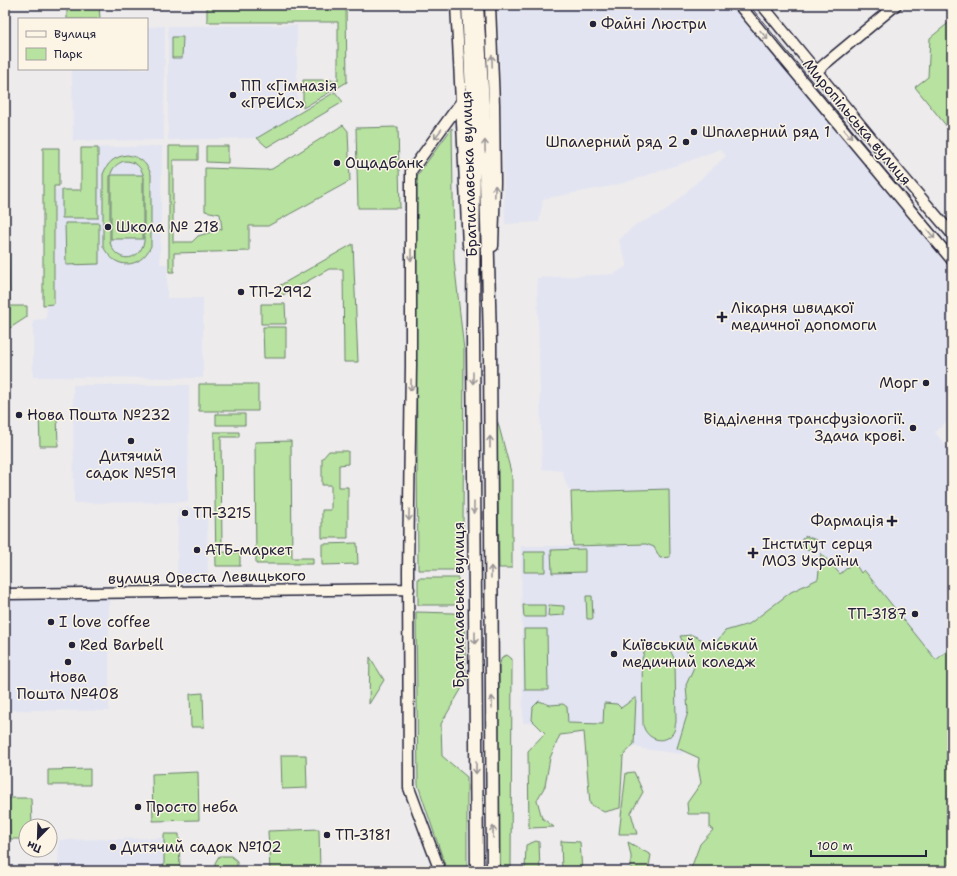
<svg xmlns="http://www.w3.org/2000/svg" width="957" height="876" viewBox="0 0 957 876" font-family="'Shantell Sans',sans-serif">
<rect width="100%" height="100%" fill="#edebec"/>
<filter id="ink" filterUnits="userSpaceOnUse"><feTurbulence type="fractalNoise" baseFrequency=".025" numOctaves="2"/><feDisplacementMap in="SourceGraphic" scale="8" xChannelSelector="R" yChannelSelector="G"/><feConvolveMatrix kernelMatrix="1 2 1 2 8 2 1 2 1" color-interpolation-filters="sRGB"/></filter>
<g filter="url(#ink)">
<path fill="#e2e4f1" d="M498 5H732L952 271V417L935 432 952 453V647L936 660 864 571 764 659 710 675 682 754 643 749 634 746 622 724 523 723 521 546H573L571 492 566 484 562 471 542 469 537 278 614 274 627 266 619 240 635 225 664 212 726 156 720 149 689 161 627 182 611 186 543 199 539 222 505 224Z
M297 25V114L257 138 168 140V26Z
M165 26 164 140 73 141 72 69H147V27Z
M162 146 160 264H167V298H203V378L33 377V320L46 319 47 305H55V189L81 190V148Z
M73 385H189L188 502 74 503Z
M178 508H207L208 584H177Z
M109 598V711L5 710V599Z
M168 838V871H58L59 840Z"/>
<path fill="#b7e29f" stroke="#6c826d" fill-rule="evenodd" d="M67 5H99L100 19H67Z
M207 5H346L347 82 303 108V80H338V22H207Z
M952 20V133L915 87 928 77 930 38Z
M172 37H183L182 58H172Z
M5 71 10 306H27V317L10 328 5 321Z
M335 92 343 102 267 147 257 138Z
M343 125 348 131 350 181 268 226H249V251L174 253V272H169V146H198V160H173V242H192L198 236 222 229 220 214 205 211V168L266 170 272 169Z
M398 127 400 208H358L356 128Z
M452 128 454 260 464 350 463 527 460 570H418L415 184 417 176 421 170Z
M206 146H228V163L206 162Z
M43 148H59V186H54V304L43 305Z
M81 148H98V218H62V190H81Z
M127 155C140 157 146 162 151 174V246C140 270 114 270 103 246V174C108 162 114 157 127 155ZM124 161C135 161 141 166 144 177V242C139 263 115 263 110 242V177C112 168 116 164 124 161Z
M111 175H143V239H111Z
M65 223H99V264L66 265Z
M353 244 358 362H344L343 269H329L281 296 277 287Z
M261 304H285L286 324H261Z
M263 327H286V358H264Z
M199 384H258V411H199Z
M39 414H57L58 446H40Z
M216 414H245V425H216Z
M497 419 512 476V568H499Z
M214 432H239V437H221L222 552 240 553V566H216Z
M291 441 292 558H313V564H256L255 442Z
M329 451H348V464L339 465V487H348V538H322V510H331V485H322V459Z
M669 489 670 557 660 558 654 547 646 544 573 546 571 492Z
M806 536 816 540 817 543 815 547 807 550 803 548 802 543V539Z
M357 543 358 564 322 565V544Z
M585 549V572L552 573 551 550Z
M524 552H545V572H524Z
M821 553 840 574 854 562 861 573 864 570 936 660 952 647V871H690L700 844 713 830 710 828V814H688L687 803 701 783 698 766 699 758 677 748 688 712 686 685 694 667 680 636 692 635 714 645 725 631 749 624 791 592 818 579Z
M418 578H458V605H418Z
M586 596H592L593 619H587Z
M523 605H545V617H524Z
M549 605 564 606V615L548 616Z
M416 612 453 613 459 614 464 623 466 681 441 724 442 756 467 777V871H447L418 785Z
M524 629H547L548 690H525Z
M659 644C669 648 671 650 675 661L676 722C675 725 675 729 674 731 667 745 649 741 644 728 643 726 643 724 643 722L642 659C645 648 648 645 659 644Z
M507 655 512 659 511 871H498L499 666 502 657Z
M370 657 384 680 369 704Z
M203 693 204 727H191L190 694Z
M636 697 634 744 623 756 620 808 604 812 590 804 584 732 560 735 550 758 545 786 537 800 542 818 554 827 529 828 528 751 545 733 532 720 533 707 539 701 550 705 563 704 567 707 568 723 603 724 604 703 617 704 621 708Z
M281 755H306L307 788 282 789Z
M90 769V785H48V770Z
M198 772 199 820 153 821 152 774Z
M634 772 643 792 631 813 637 834H619L626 773Z
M9 798H31L32 826H26V839H10Z
M319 829 320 871H270L268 831Z
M164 834H179L180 871H164Z
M536 841 539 842 540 871H525L526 845Z
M561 841 580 842 582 871H562Z
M628 842 651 855 648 871H631V856Z
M219 856H231L237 861V871H215V863Z"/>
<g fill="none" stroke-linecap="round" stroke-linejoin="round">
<g stroke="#22223b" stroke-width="13">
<path id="minor" d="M456 5 458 41 468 245
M490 5 494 104 495 182 493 246
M739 5 952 260
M762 5 899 172 952 234
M817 71 826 63 896 5
M5 594 409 589
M440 871 409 788 408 572 411 366V171L461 102"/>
</g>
<g stroke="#22223b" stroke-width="15">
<path id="major" d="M468 5 474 137 473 339 477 871
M477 5 485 138 490 342 493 871"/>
</g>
<use href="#minor" stroke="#fcf5e5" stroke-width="10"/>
<use href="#major" stroke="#fcf5e5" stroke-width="12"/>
<path stroke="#22223b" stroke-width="1" d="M749 5 952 251"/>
</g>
<defs><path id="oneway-shaft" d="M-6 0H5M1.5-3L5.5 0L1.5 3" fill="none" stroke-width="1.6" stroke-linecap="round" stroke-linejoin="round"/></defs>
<g stroke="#9a9698">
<use href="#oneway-shaft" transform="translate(764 35) rotate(50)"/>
<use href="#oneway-shaft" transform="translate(492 61) rotate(-92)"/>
<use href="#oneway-shaft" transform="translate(438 134) rotate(126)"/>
<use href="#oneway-shaft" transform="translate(848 134) rotate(50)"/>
<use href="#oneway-shaft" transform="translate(485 146) rotate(-91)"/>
<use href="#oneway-shaft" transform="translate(495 191) rotate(-88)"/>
<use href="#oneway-shaft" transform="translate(931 234) rotate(50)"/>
<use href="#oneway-shaft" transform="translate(411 255) rotate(90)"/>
<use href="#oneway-shaft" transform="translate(473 378) rotate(90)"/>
<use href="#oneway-shaft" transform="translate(411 385) rotate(91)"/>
<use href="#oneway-shaft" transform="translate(490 442) rotate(-90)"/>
<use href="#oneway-shaft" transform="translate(474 508) rotate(90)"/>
<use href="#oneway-shaft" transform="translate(409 515) rotate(91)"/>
<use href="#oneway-shaft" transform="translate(491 572) rotate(-90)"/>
<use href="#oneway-shaft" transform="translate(475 638) rotate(90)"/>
<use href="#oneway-shaft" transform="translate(492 702) rotate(-90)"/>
<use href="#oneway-shaft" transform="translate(476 768) rotate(90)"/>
<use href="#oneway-shaft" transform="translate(493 832) rotate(-90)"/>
</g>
</g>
<g fill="#22223b" stroke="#fcf5e5" stroke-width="1.5">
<circle cx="593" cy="24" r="4"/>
<circle cx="233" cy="95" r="4"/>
<circle cx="694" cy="132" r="4"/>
<circle cx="686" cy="142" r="4"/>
<circle cx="337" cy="163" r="4"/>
<circle cx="108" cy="227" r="4"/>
<circle cx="241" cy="292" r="4"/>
<path d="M720 311h4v4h4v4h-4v4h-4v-4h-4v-4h4z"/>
<circle cx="926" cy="383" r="4"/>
<circle cx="19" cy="415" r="4"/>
<circle cx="913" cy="428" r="4"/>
<circle cx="131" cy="441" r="4"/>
<circle cx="185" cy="513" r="4"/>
<path d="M890 515h4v4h4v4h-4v4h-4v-4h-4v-4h4z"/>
<circle cx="197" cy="550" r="4"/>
<path d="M751 547h4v4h4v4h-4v4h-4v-4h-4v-4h4z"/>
<circle cx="915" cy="614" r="4"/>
<circle cx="51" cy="622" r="4"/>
<circle cx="72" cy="645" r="4"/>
<circle cx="614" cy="654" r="4"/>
<circle cx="68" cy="662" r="4"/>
<circle cx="138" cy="807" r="4"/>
<circle cx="327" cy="835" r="4"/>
<circle cx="113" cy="847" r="4"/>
</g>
<g text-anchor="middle" stroke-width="3" stroke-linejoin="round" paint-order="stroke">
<g font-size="15" fill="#22223b" stroke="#fcf5e5" text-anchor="start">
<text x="601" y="29">Файні Люстри</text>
<text x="241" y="91">ПП «Гімназія<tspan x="241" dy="17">«ГРЕЙС»</tspan></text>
<text x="702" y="137">Шпалерний ряд 1</text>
<text x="678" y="147" text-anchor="end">Шпалерний ряд 2</text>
<text x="345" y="168">Ощадбанк</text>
<text x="116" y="232">Школа № 218</text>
<text x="249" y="297">ТП-2992</text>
<text x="731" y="313">Лікарня швидкої<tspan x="731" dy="17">медичної допомоги</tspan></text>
<text x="918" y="388" text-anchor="end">Морг</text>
<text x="27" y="420">Нова Пошта №232</text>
<text x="905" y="424" text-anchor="end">Відділення трансфузіології.<tspan x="905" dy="17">Здача крові.</tspan></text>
<text x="131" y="461" text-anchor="middle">Дитячий<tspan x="131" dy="17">садок №519</tspan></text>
<text x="193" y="518">ТП-3215</text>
<text x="884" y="526" text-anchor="end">Фармація</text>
<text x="762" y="549">Інститут серця<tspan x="762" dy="17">МОЗ України</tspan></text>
<text x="205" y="555">АТБ-маркет</text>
<text x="907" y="619" text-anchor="end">ТП-3187</text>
<text x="59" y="627">I love coffee</text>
<text x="80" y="650">Red Barbell</text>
<text x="622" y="650">Київський міський<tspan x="622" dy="17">медичний коледж</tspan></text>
<text x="68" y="682" text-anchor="middle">Нова<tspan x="68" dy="17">Пошта №408</tspan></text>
<text x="146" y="812">Просто неба</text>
<text x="335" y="840">ТП-3181</text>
<text x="121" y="852">Дитячий садок №102</text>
</g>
<g font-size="15" fill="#22223b" stroke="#fcf5e5">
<text transform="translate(857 122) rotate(50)" y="5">Миропільська вулиця</text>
<text transform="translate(469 174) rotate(-92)" y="5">Братиславська вулиця</text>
<text transform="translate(207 577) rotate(-1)" y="5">вулиця Ореста Левицького</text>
<text transform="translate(459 605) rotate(-90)" y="5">Братиславська вулиця</text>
</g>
</g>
<rect width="957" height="876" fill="none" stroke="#fcf5e5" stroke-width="20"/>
<rect x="10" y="10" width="937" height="856" fill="none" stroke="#22223b" stroke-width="1.5" filter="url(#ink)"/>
<rect x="18" y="18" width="130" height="52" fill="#fcf5e5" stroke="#a5a1a1"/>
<rect x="26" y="31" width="20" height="6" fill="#fcf5e5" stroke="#a5a1a1"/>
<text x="54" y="38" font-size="12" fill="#22223b">Вулиця</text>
<rect x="26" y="48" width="20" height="12" fill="#b7e29f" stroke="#a5a1a1"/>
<text x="54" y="58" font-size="12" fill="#22223b">Парк</text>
<g transform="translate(38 838) rotate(203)"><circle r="19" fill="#fcf5e5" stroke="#a5a1a1"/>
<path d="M0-3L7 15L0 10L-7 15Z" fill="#22223b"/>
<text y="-6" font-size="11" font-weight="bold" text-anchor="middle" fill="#22223b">Пн</text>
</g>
<path d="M811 850v6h115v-6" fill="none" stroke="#22223b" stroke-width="2"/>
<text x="817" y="850" font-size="12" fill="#22223b" stroke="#fcf5e5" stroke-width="3" paint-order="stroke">100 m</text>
</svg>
